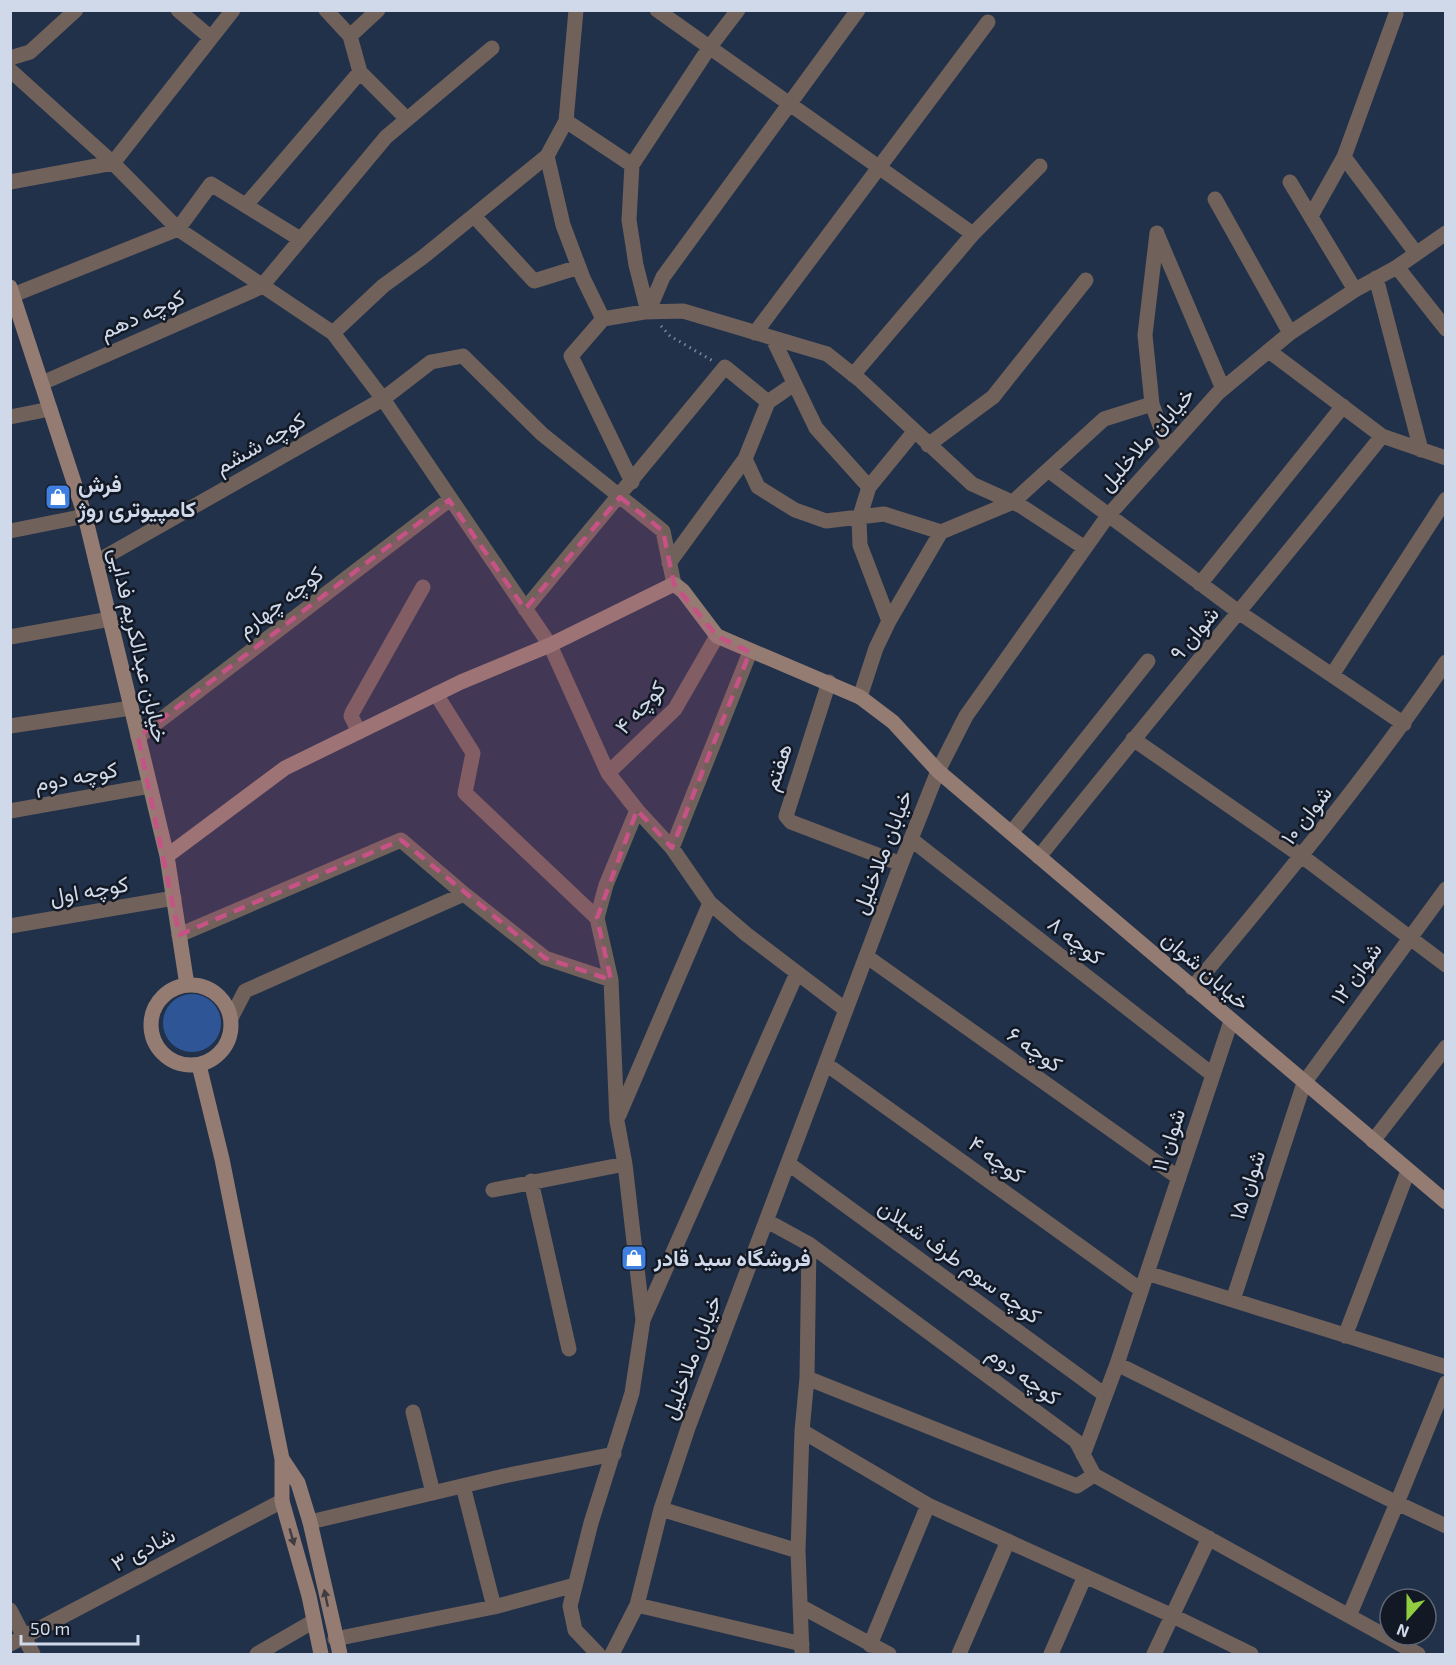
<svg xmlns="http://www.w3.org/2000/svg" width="1456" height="1665" viewBox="0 0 1456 1665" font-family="'Exo 2',Vazirmatn,sans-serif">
<rect width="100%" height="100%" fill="#22314a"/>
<path fill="#2e5696" d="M163 1023a29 29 0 1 1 58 0a29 29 0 1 1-58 0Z"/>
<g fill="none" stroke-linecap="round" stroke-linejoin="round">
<path stroke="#79869a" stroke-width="3" stroke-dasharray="1.5 4.5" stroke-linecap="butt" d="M661 326 670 336 713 361"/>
<path stroke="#71615b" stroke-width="15" d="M178 10 211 38
M326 10 350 36 360 72 407 119
M657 10 973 234
M350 36 378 10
M10 58 30 52 76 10
M10 70 113 163 178 229 333 333 383 399 550 645 608 773 637 810 606 885 597 918 611 980 617 1121 625 1164 643 1320 632 1393 591 1523 570 1606 575 1630 598 1654
M566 121 632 165
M547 156 563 225 583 278 603 319 644 312 683 311 827 354 861 381 972 484 1021 506 1085 548
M1344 157 1416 253
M10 182 113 163 233 10
M1290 182 1355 290
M1215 199 1290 333
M246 205 360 72
M474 216 534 281 579 267
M1311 216 1344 157 1396 14
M1157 233 1145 335 1152 404 1168 448
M1157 234 1223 389
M1397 267 1446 329
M1376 278 1421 450
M13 295 178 229 211 184 300 239
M648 312 663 277 858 10
M648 312 636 265 629 220 632 165 709 48 738 10
M603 319 571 356 632 482
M333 333 383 286 423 257 547 156 566 121 576 10
M755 333 988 22
M773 339 816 428 869 487 859 519 860 545 889 621 876 648 860 697
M1269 351 1382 436 1446 458
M853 375 973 234 1040 166
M42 383 261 287 386 137 492 48
M10 417 50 409
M928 445 993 397 1086 280
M745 459 758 487 795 510 826 521 884 514 941 532
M1048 470 1240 613 1404 724
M869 487 914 432
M10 531 85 516
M96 562 383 399 431 362 463 356 542 434 663 531 674 584
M669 563 745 459 768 402 794 384
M1200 584 1343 406
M525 609 725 367 768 402
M889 621 941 532 1013 502 1104 419 1152 404
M10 637 110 619
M1332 675 1446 499
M829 682 786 816 791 822 901 864
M436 694 473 753 465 793 597 918
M10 726 131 708
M359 732 351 716 352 713 423 587
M138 737 449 500
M1133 739 1303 857 1446 965
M608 773 675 709 717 636
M637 810 672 848 710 903 746 934 846 1010
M10 811 150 786
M1011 833 1148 661
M912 840 1213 1075
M672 848 750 652
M1039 857C1152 715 1269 577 1382 436
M10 926 174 898
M179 935 401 840 464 894
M866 956 1179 1178
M1192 988C1281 882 1368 776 1446 662
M231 1018 245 991 464 894 545 958 611 980
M826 1064 1141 1290
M619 1115 710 903
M1373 1141 1446 1047
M789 1164 1105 1395
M531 1181 569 1349
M493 1190 625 1164
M767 1221 809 1244 807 1378 802 1431 798 1551 802 1654
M809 1244 1076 1441 1094 1475 1418 1654
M1147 1273 1231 1021
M1233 1300 1304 1083 1446 889
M643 1320 797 973
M1345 1336 1408 1171
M1117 1364 1147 1273 1446 1367
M807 1378 1077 1486 1094 1475
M413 1412 433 1493
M802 1431 928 1505 1173 1616 1251 1654
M1083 1455 1117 1364 1397 1503 1446 1383
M463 1486 494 1607
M661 1509 798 1551
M310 1522 504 1476 614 1454
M637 1605 802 1644
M800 1606 889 1654
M10 1610 33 1654
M1349 1616 1397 1503 1446 1526
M335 1639 494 1607 575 1585
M10 1644 282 1501
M870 1645 928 1505
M257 1654 314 1621
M612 1654 637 1605 661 1509 689 1425 901 864 938 771 966 716 1107 517 1218 393 1290 333 1355 290 1397 267 1446 233
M959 1654 1008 1541
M1051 1654 1085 1576
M1154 1654 1209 1538"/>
<path stroke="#947c72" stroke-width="15" d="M10 287 85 516 167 856 187 985
M167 856 285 768 461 682 550 645 674 584 683 591 717 636 860 697 893 722 938 771 1446 1202
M151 1025a40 40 0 1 1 80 0a40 40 0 1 1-80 0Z
M199 1065 222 1159 282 1459V1501L309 1596 321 1654
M282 1459 298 1483 310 1522 340 1654"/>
</g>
<defs><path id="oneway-solid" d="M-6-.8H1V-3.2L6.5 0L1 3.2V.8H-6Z" transform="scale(1.5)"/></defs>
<g fill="#403c3f">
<use href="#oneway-solid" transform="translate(292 1537) rotate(74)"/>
<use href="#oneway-solid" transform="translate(326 1598) rotate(-102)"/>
</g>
<path fill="#c65286" fill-opacity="0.2" stroke="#c65286" stroke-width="4.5" stroke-dasharray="12 8" stroke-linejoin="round" d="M620 497 663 531 674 584 717 636 750 652 672 848 637 810 597 918 611 980 545 958 401 840 179 935 138 737 449 500 525 609Z"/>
<defs>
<g id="shop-square" transform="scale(1.35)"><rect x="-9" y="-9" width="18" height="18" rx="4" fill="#3f7fe0" stroke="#121924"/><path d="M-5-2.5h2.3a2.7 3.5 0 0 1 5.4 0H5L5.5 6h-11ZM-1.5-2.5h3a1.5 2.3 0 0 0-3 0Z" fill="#fff"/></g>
</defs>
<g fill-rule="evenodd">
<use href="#shop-square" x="58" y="497"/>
<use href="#shop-square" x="634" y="1258"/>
</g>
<g text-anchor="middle" stroke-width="5" stroke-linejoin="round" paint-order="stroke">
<g font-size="22" fill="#cfd9e9" stroke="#121924">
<text transform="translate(142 314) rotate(-24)" y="8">کوچه دهم</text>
<text transform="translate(1146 439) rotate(-48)" y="8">خیابان ملاخلیل</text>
<text transform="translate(260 443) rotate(-30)" y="8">کوچه ششم</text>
<text transform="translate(280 601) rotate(-37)" y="8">کوچه چهارم</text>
<text transform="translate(1194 633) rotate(-50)" y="8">شوان ۹</text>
<text transform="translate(139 645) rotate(77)" y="8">خیابان عبدالکریم فدایی</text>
<text transform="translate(640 707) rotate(-48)" y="8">کوچه ۴</text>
<text transform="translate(777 767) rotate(-71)" y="8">هفتم</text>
<text transform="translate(76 776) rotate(-10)" y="8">کوچه دوم</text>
<text transform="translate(1306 815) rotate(-52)" y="8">شوان ۱۰</text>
<text transform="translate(882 852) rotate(-69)" y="8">خیابان ملاخلیل</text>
<text transform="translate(89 890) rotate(-10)" y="8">کوچه اول</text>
<text transform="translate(1076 940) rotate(38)" y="8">کوچه ۸</text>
<text transform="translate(1206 970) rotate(41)" y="8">خیابان شوان</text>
<text transform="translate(1356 973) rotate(-54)" y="8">شوان ۱۲</text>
<text transform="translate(1035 1049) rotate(35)" y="8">کوچه ۶</text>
<text transform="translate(1168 1140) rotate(-72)" y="8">شوان ۱۱</text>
<text transform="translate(997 1159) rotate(36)" y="8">کوچه ۴</text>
<text transform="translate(1247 1185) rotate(-72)" y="8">شوان ۱۵</text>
<text transform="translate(960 1261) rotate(36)" y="8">کوچه سوم طرف شیلان</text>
<text transform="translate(691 1357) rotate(-69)" y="8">خیابان ملاخلیل</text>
<text transform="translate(1024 1375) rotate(36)" y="8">کوچه دوم</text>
<text transform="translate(143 1549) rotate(-28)" y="8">شادی ۳</text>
</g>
<g font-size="22" font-weight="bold" fill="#cfd9e9" stroke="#121924" text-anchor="start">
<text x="78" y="492">فرش<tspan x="78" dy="25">کامپیوتری روژ</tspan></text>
<text x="654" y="1266">فروشگاه سید قادر</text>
</g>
</g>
<rect width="1456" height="1665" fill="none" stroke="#cfd9e9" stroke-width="24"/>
<g transform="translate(1408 1617) rotate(201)"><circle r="28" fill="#121924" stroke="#5e6673" stroke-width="1.5"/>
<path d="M0-4.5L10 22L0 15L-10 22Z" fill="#90cd40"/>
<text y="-9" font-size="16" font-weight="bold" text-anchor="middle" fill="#cfd9e9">N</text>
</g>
<path d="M21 1635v9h117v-9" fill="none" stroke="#cfd9e9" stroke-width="3"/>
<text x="30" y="1635" font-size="18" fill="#cfd9e9" stroke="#121924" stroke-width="4.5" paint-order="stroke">50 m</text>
</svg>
